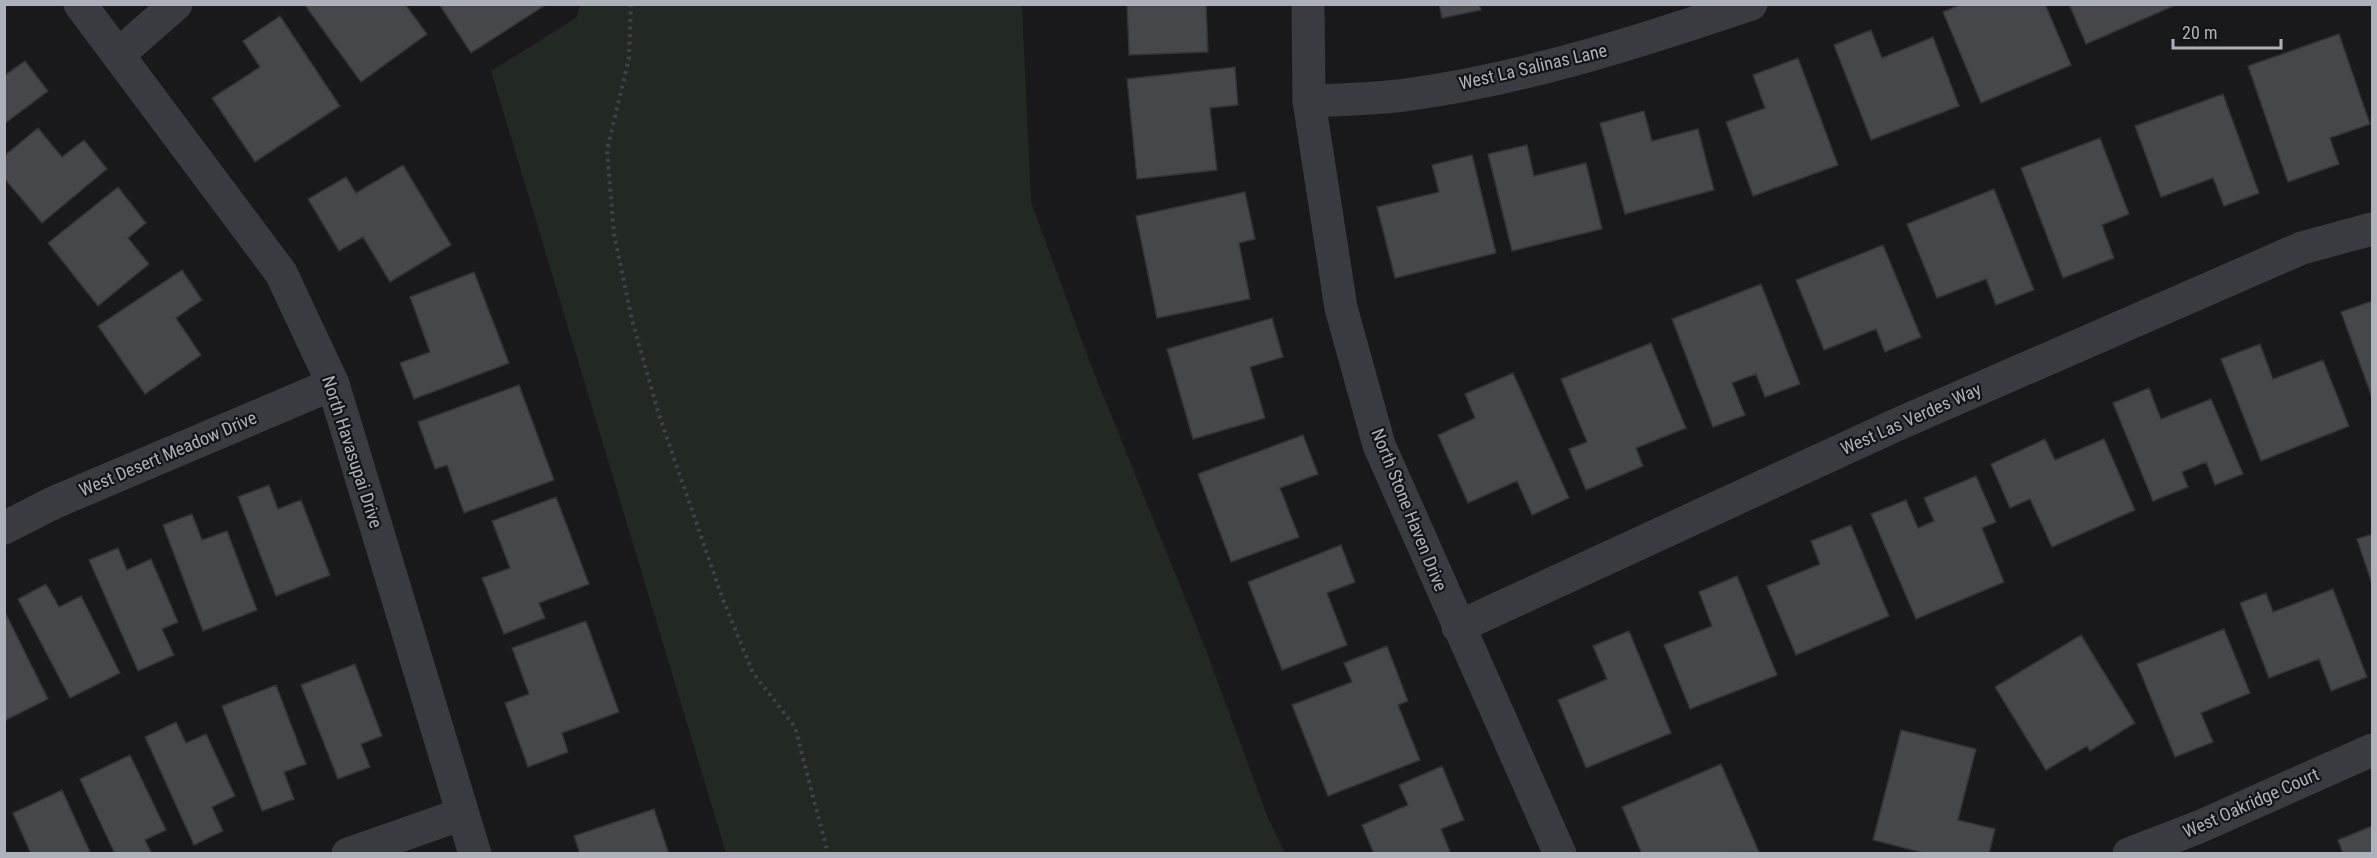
<svg xmlns="http://www.w3.org/2000/svg" width="2377" height="858" viewBox="0 0 2377 858" font-family="'Roboto Condensed',sans-serif">
<rect width="100%" height="100%" fill="#19191b"/>
<path fill="#212922" d="M580 5H1022L1031 202 1089 360 1206 650 1268 818 1285 853H726L491 71 576 18Z"/>
<path fill="#46474b" stroke="#333337" stroke-width="1.5" d="M304 4H405L427 34 361 82Z
M439 4H547L471 53Z
M1127 4H1206L1208 52 1129 55Z
M1439 4H1479L1481 10 1442 18Z
M1962 4H2045L2071 65 1981 103 1943 12Z
M2069 4H2178L2086 44Z
M280 16 340 106 255 162 212 98 260 67 243 41Z
M1871 30 1882 58 1933 37 1959 106 1871 140 1834 45Z
M2339 34 2370 124 2330 138 2339 164 2288 182 2248 66Z
M1798 58 1838 165 1753 196 1726 122 1765 108 1753 75Z
M25 61 48 91 4 124V76Z
M1235 67 1238 105 1210 108 1217 170 1137 179 1127 79Z
M2223 94 2259 193 2224 206 2213 178 2161 197 2135 126Z
M1644 111 1652 141 1698 129 1714 190 1625 214 1600 123Z
M38 128 62 157 84 140 107 169 42 223 4 178V156Z
M2100 138 2129 214 2102 225 2114 258 2063 278 2021 168Z
M1527 145 1534 176 1586 163 1602 229 1512 251 1488 154Z
M1472 155 1496 253 1395 278 1377 207 1439 192 1432 165Z
M403 165 451 245 390 282 363 237 339 251 308 199 346 177 356 193Z
M118 187 146 223 128 238 149 264 98 306 48 243Z
M1994 189 2034 290 1996 305 1986 279 1937 298 1907 224Z
M1245 192 1255 239 1239 243 1250 299 1157 318 1136 216Z
M1883 245 1921 337 1885 352 1876 329 1824 350 1796 280Z
M182 270 202 300 176 318 201 355 145 394 98 326Z
M474 272 509 363 414 399 400 363 430 352 410 297Z
M1761 284 1800 384 1765 397 1756 374 1732 383 1745 415 1713 427 1672 319Z
M2372 301V397L2341 312Z
M1272 318 1283 357 1250 367 1265 418 1193 439 1167 349Z
M1651 343 1686 428 1636 448 1643 466 1586 490 1569 449 1587 442 1561 379Z
M2260 344 2273 379 2323 360 2349 426 2261 461 2221 359Z
M1513 373 1569 498 1532 515 1517 481 1468 503 1438 435 1475 418 1465 394Z
M519 385 554 480 464 513 447 465 435 469 418 422Z
M2149 388 2161 419 2211 399 2243 474 2215 485 2206 462 2182 472 2188 487 2153 501 2113 403Z
M1303 435 1318 474 1280 488 1299 537 1231 562 1198 474Z
M2045 439 2055 460 2104 439 2135 510 2052 547 2030 499 2010 508 1991 464Z
M1976 476 1996 522 1982 528 2004 582 1916 619 1871 514 1906 500 1918 528 1934 521 1924 498Z
M269 485 278 509 301 500 330 575 276 596 238 497Z
M556 497 589 584 539 603 545 618 504 634 482 578 510 568 492 521Z
M192 514 202 540 227 531 257 610 203 631 163 525Z
M1851 525 1889 616 1796 655 1767 586 1820 564 1811 541Z
M2372 534V584L2357 539Z
M1341 545 1355 582 1327 593 1347 645 1282 670 1248 582Z
M118 548 127 570 151 559 178 622 162 629 174 655 138 671 89 560Z
M1737 576 1777 675 1690 709 1664 645 1712 626 1699 592Z
M46 584 59 607 81 596 120 673 70 698 18 599Z
M2333 589 2367 677 2331 691 2319 659 2269 678 2240 603 2266 593 2273 612Z
M4 610 48 699 4 721Z
M586 621 619 712 562 733 568 752 528 767 505 703 529 694 512 648Z
M2224 629 2250 693 2201 713 2213 742 2175 757 2137 664Z
M1629 631 1671 733 1586 768 1558 700 1607 679 1593 646Z
M2081 635 2135 723 2090 751 2087 746 2046 770 1995 687Z
M1387 646 1408 701 1398 705 1420 760 1328 796 1292 705 1352 682 1344 663Z
M355 664 382 736 361 744 370 767 338 779 301 685Z
M276 685 306 764 284 772 294 799 262 811 222 706Z
M176 722 186 743 206 734 235 796 212 807 223 831 194 845 145 737Z
M1901 730 1976 749 1958 820 1995 829 1989 854H1928L1873 840Z
M130 755 166 830 145 840 152 854H115L80 779Z
M1721 764 1759 852 1642 854 1622 807Z
M1442 766 1464 820 1441 829 1451 854H1374L1362 825 1408 805 1399 785Z
M62 790 91 854H31L13 813Z
M654 809 669 854H580L574 836Z
M2372 826V854H2343L2338 840Z"/>
<g fill="none" stroke-linecap="round" stroke-linejoin="round">
<path stroke="#404247" stroke-width="4" stroke-dasharray="3 4.5" stroke-linecap="butt" d="M631 4 629 58 607 150 614 234 632 320 659 415 722 597 753 673 795 727 828 854"/>
<path stroke="#3a3b40" stroke-width="33" d="M80 4 281 273 333 384 475 854
M1308 4 1309 101 1341 308 1379 445 1560 854
M118 55 176 4
M1309 101C1341 100 1374 99 1405 95 1524 79 1638 42 1751 4
M4 528 53 503 333 384
M1458 627 1896 425 2302 248 2372 229
M348 854 462 814
M2129 854 2199 827 2372 750"/>
</g>
<g text-anchor="middle" stroke-width="4.5" stroke-linejoin="round" paint-order="stroke">
<g font-size="18" fill="#acb1bb" stroke="#141416">
<text transform="translate(1533 67) rotate(-13)" y="6">West La Salinas Lane</text>
<text transform="translate(1911 419) rotate(-24)" y="6">West Las Verdes Way</text>
<text transform="translate(352 452) rotate(72)" y="6">North Havasupai Drive</text>
<text transform="translate(168 454) rotate(-23)" y="6">West Desert Meadow Drive</text>
<text transform="translate(1409 510) rotate(68)" y="6">North Stone Haven Drive</text>
<text transform="translate(2251 803) rotate(-24)" y="6">West Oakridge Court</text>
</g>
</g>
<rect width="2377" height="858" fill="none" stroke="#acb1bb" stroke-width="12"/>
<path d="M2173 39v9h108v-9" fill="none" stroke="#acb1bb" stroke-width="3"/>
<text x="2182" y="39" font-size="18" fill="#acb1bb" stroke="#141416" stroke-width="4.5" paint-order="stroke">20 m</text>
</svg>
